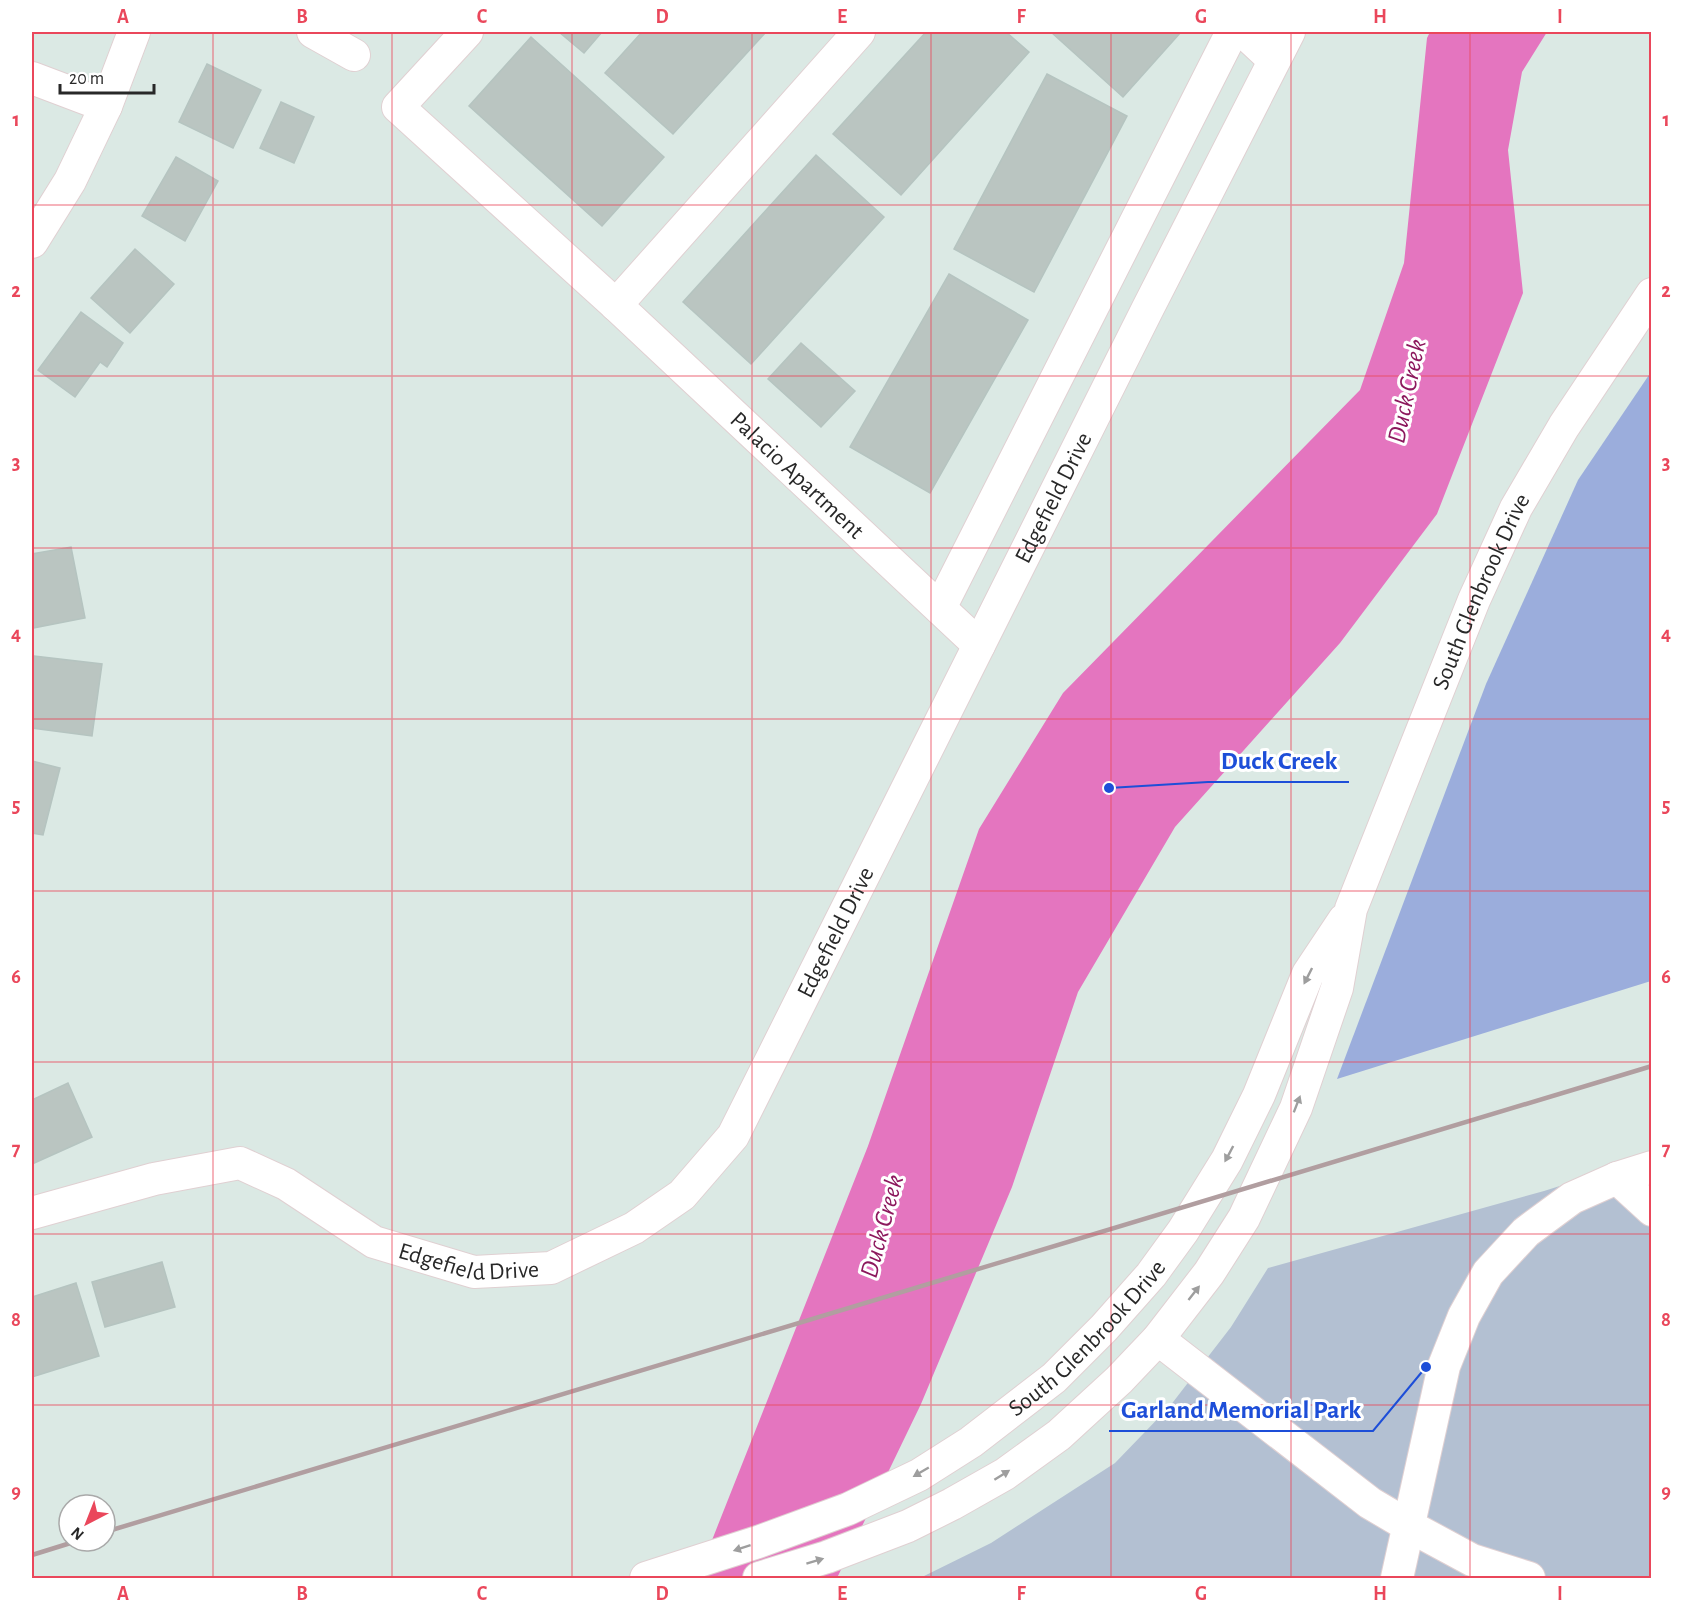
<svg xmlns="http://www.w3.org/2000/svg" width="1683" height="1610" viewBox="0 0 1683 1610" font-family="'Alegreya Sans',sans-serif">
<rect width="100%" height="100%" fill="#dbe9e4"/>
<path fill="#9baddc" d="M1651 372V981L1337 1079 1486 684 1578 480Z"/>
<path fill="#b3c0d2" d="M1651 1157V1578H920L991 1543 1115 1463 1170 1406 1231 1327 1268 1268 1544 1191Z"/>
<path fill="#e475bf" d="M1430 32H1547L1522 72 1508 150 1523 293 1437 514 1340 643 1175 827 1078 992 1012 1187 921 1404 837 1578H697L868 1146 979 829 1063 693 1360 390 1404 263 1427 38Z"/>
<path fill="#bac5c1" stroke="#b5c4c0" stroke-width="1.5" d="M559 32H602L584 53Z
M642 32H766L673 134 605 73Z
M926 32H1006L1029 52 901 195 833 134Z
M1051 32H1181L1123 97Z
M531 37 664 157 602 226 469 106Z
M207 64 261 90 233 148 179 122Z
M1047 74 1127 116 1034 292 954 249Z
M281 102 314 117 294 163 260 148Z
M816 155 884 217 751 364 683 302Z
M176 157 218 181 185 241 142 216Z
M135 249 174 284 130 333 91 298Z
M949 274 1028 320 930 493 850 447Z
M81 312 123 343 107 367 100 362 75 397 38 370Z
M801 343 855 391 821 427 768 379Z
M71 547 85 618 33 628 32 622V554Z
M34 656 102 664 92 736 32 728V677Z
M32 761 60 768 43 835 32 833Z
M68 1083 92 1137 32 1164V1100Z
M162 1262 175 1307 105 1327 92 1282Z
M76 1283 99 1356 32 1377V1297Z"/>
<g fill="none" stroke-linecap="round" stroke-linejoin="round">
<g stroke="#e0d0d2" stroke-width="34">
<g id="minor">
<path d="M313 32 354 55"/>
<path id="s1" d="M467 32 398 107 616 305 979 645"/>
<path d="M1244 32 1274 60"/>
<path d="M32 78 106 106"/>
<path d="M32 242 70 181 106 106 134 32"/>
<path d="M616 305 859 32"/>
<path d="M940 608 1232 32"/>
<path d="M1617 1178 1652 1210"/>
<path id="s2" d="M32 1213 154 1179 240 1163 286 1184 374 1242 474 1272 551 1268 634 1228 682 1195 733 1136 1147 310 1289 32"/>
<path d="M1158 1339 1370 1503 1409 1526 1472 1560 1529 1578"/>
<path id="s3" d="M646 1578 758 1542 848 1509 919 1475 971 1442 1054 1378 1104 1328 1151 1275 1183 1231 1227 1160 1259 1095 1308 974 1344 920"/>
<path id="s4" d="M759 1578 827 1557 908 1526 952 1504 1005 1474 1059 1435 1119 1380 1158 1339 1209 1273 1244 1218 1296 1108 1337 988 1351 909 1474 600 1516 508 1564 426 1652 294"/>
<path d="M1397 1578 1444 1366 1464 1316 1488 1273 1526 1232 1572 1198 1617 1178 1652 1167"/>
</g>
</g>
<use href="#minor" stroke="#fff" stroke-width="32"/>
<path stroke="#b19ea0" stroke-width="4.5" d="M105 1532 1652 1066
M32 1555 77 1541"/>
</g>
<defs><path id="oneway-solid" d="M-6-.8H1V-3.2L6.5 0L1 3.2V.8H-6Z" transform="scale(1.5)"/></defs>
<g fill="#9e9e9e">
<use href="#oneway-solid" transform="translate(1308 976) rotate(117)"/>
<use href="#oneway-solid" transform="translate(1297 1104) rotate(-69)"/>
<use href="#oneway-solid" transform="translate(1229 1154) rotate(118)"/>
<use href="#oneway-solid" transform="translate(1194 1293) rotate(-52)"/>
<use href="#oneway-solid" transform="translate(921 1472) rotate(150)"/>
<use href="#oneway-solid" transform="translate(1002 1475) rotate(-32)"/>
<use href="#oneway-solid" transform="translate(742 1548) rotate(162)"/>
<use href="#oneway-solid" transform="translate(815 1561) rotate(-17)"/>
</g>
<path fill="none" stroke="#ea475b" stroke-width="1.5" stroke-opacity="0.55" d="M213 32V1578M392 32V1578M572 32V1578M752 32V1578M931 32V1578M1111 32V1578M1291 32V1578M1470 32V1578M32 205H1652M32 376H1652M32 548H1652M32 719H1652M32 891H1652M32 1062H1652M32 1234H1652M32 1405H1652"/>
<g text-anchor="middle" stroke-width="6" stroke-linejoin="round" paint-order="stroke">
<g font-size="24" fill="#282828" stroke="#fff">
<text dy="8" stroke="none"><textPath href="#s1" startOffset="645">Palacio Apartment</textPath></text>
<text dy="8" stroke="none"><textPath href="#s2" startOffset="1494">Edgefield Drive</textPath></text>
<text dy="8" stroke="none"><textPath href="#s4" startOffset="1293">South Glenbrook Drive</textPath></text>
<text dy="8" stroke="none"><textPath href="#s2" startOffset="1008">Edgefield Drive</textPath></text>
<text dy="8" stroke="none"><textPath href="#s2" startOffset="468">Edgefield Drive</textPath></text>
<text dy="8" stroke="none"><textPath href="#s3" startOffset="510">South Glenbrook Drive</textPath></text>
</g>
<g font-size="26" font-style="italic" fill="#8c185d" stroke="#fff">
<text transform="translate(1406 391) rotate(-78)" y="9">Duck Creek</text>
<text transform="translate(881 1226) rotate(-75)" y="9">Duck Creek</text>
</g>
</g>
<path fill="none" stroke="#1d4ed8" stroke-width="2" d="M1109 788L1208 782H1349M1426 1367L1373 1431H1109"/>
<g fill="#1d4ed8" stroke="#fff" stroke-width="2">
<circle cx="1109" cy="788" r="6"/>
<circle cx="1426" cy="1367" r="6"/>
</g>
<g font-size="26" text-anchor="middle" font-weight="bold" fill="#1d4ed8" stroke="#fff" stroke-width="6" stroke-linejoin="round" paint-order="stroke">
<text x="1279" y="769">Duck Creek</text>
<text x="1241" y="1418">Garland Memorial Park</text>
</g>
<rect width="1683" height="1610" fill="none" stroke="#ffffff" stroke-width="66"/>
<g transform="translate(87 1523) rotate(222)"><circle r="28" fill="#ffffff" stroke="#a9a9a9" stroke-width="1.5"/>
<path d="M0-4.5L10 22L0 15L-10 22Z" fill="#ea475b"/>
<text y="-9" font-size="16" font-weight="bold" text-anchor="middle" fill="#282828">N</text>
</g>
<path d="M60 84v9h94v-9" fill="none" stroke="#282828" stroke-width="3"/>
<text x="69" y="84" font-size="18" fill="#282828" stroke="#ffffff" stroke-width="4.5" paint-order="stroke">20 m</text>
<rect x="33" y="33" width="1617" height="1544" fill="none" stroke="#ea475b" stroke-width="2"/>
<g font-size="20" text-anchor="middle" font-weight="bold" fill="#ea475b">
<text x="123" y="23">A</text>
<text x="302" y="23">B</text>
<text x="482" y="23">C</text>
<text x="662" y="23">D</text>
<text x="842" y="23">E</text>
<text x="1021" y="23">F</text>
<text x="1201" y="23">G</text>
<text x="1380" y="23">H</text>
<text x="1560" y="23">I</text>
<text x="16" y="126">1</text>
<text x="1666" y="126">1</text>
<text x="16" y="297">2</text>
<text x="1666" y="297">2</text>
<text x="16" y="469">3</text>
<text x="1666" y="469">3</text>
<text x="16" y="640">4</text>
<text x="1666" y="640">4</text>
<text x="16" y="812">5</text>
<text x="1666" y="812">5</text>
<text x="16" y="983">6</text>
<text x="1666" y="983">6</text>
<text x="16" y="1155">7</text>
<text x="1666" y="1155">7</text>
<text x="16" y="1326">8</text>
<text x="1666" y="1326">8</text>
<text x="16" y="1498">9</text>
<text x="1666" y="1498">9</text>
<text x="123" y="1600">A</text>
<text x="302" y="1600">B</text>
<text x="482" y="1600">C</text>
<text x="662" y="1600">D</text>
<text x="842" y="1600">E</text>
<text x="1021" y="1600">F</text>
<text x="1201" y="1600">G</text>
<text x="1380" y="1600">H</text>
<text x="1560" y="1600">I</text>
</g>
</svg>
